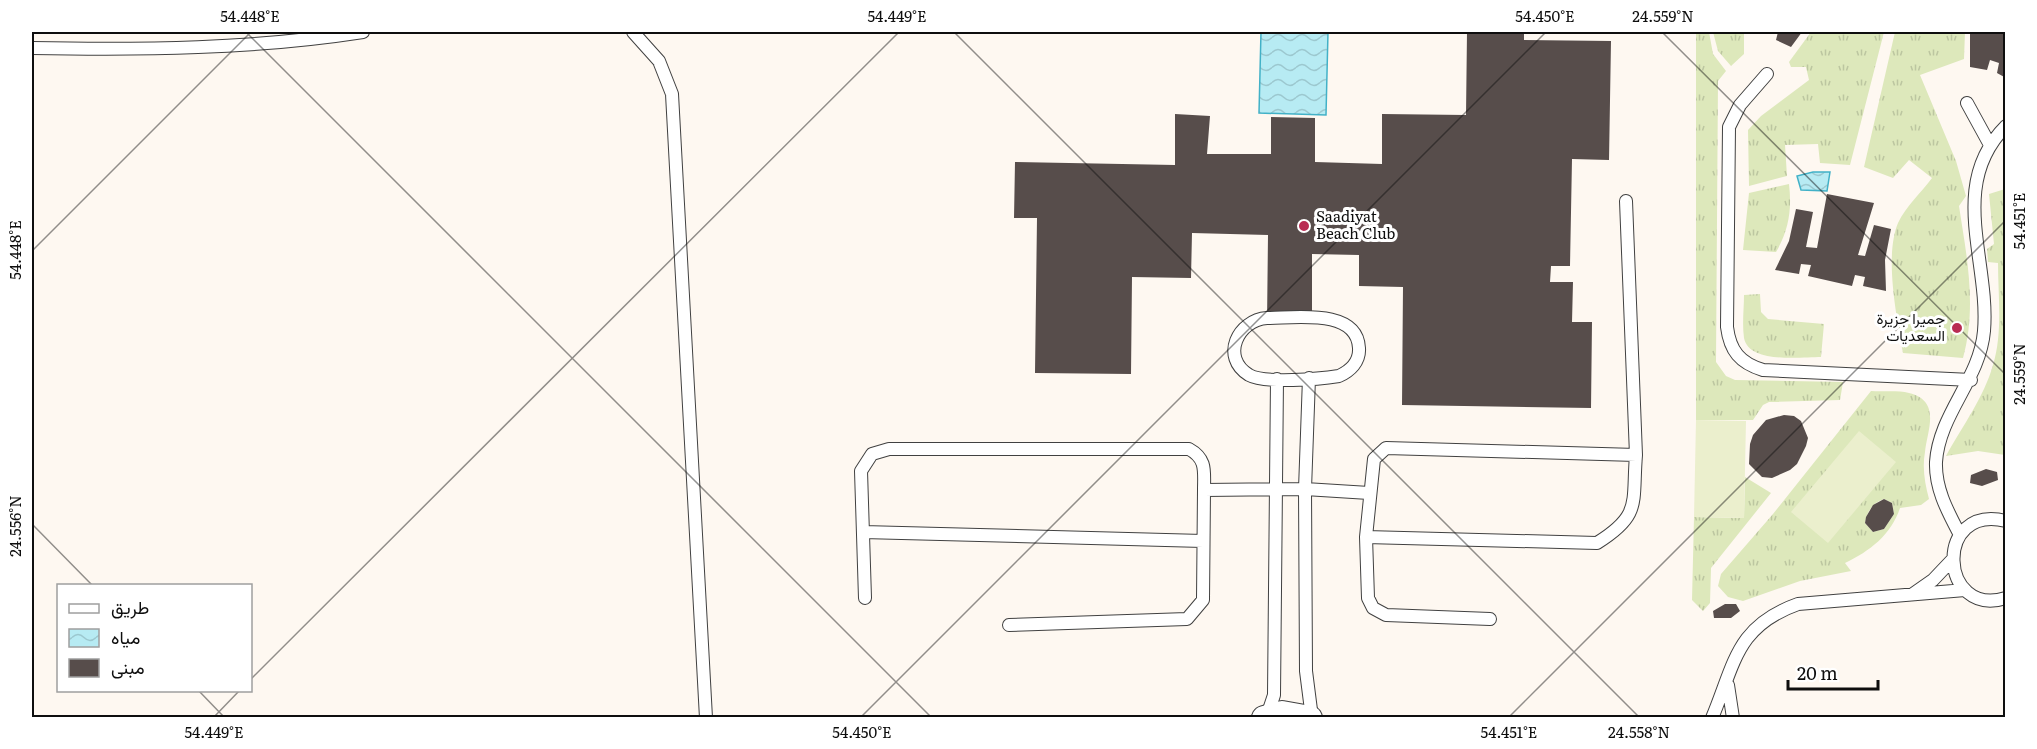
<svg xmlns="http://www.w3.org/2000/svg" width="2037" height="749" viewBox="0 0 2037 749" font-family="Literata,Vazirmatn,serif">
<defs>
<pattern id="grass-tufts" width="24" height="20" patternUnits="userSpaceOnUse" patternTransform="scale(1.5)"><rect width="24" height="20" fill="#dde8bb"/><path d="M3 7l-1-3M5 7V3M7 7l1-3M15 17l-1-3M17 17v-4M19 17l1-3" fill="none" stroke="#bcc6a0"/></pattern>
<pattern id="water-waves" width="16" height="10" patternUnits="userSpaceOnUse" patternTransform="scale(1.5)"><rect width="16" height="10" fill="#b7ebf3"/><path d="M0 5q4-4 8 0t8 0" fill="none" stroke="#9cc8cf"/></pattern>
</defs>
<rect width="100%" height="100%" fill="#fef8f1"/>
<path fill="url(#grass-tufts)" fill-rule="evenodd" d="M1696 32H1709L1713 54 1726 71 1718 81 1716 362 1726 376 1735 380 1843 382 1840 400 1769 402 1763 405 1753 420H1696Z
M1713 32H1744V54L1731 66 1718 51Z
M1811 32H1884L1850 165 1820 163 1818 144 1785 145 1787 176 1749 186 1748 130 1761 116 1809 80 1806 67H1791L1789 62Z
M1895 32H1965L1964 59 1920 75 1956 161 1966 196 1959 206C1967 258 1977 307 1963 358L1903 353C1897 318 1884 257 1898 223 1906 206 1921 193 1932 178L1909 160 1893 178 1864 167Z
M1789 184C1792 209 1789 230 1776 252L1743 250 1749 193Z
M2005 189 2003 219 2006 220 2005 455 1978 451 1946 456C1962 427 1984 397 1993 365 2003 332 1998 296 1998 263L1988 262 1987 249 1994 244 1989 194Z
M1760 294 1761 312 1768 319 1824 324 1821 357C1801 357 1749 364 1744 338 1742 324 1744 308 1744 295Z
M1871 391C1883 392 1898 390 1909 393 1942 401 1927 431 1925 452 1922 468 1925 484 1929 499L1921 505 1900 508C1891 535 1870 551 1845 563L1851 571 1800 581 1743 601 1728 597 1718 586 1721 574 1773 514ZM1884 499 1892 503 1894 514 1884 529 1873 532 1865 523C1867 512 1872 503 1884 499Z
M1745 477 1771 493 1711 568 1710 603 1703 611 1692 600 1694 517 1744 518Z"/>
<path fill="#ebefcd" d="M1696 420 1746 421 1744 518 1694 517Z
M1859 431 1896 462 1828 543 1791 512Z"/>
<path fill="url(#water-waves)" stroke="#42b1c7" stroke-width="1.5" d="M1261 32H1328L1326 115 1259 113Z
M1813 172H1830L1827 191 1801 190 1797 176Z"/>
<path fill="#574d4b" d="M1467 32H1524V40L1611 41 1609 160 1572 159 1570 266H1551L1550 282H1573L1572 322H1592L1591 408 1402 405 1403 287 1359 286V255L1312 254V324L1267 323 1268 235 1192 233 1191 278 1132 277 1131 374 1035 373 1037 218H1014L1015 162 1175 165V114L1210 116 1207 154H1271V117L1315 118V162L1382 164V114L1466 115Z
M1778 32H1802L1791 47 1776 40Z
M1970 32H2006V78L1997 73 1999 63 1990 60 1987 70 1970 67Z
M1827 194 1874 203 1858 255 1865 256 1874 225 1891 229 1885 260 1886 291 1863 286 1865 277 1855 275 1852 286 1808 276 1811 265 1801 264 1799 274 1775 270 1789 241 1796 209 1813 212 1806 247 1817 248Z
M1784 415 1794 416 1801 421 1808 438 1806 446 1797 464 1790 470 1772 478 1762 477 1749 464 1750 444 1753 435 1766 420Z
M1986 469 1997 472 1998 480 1982 486 1970 483 1971 475Z
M1884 499 1892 503 1894 514 1884 529 1873 532 1865 523 1866 517 1873 505Z
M1725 604H1736L1740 611 1731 618H1714L1713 611Z"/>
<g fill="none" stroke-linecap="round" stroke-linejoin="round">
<g stroke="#414141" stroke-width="14">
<path id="lane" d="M633 32 659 61 672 94 706 718
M32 48C143 50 253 49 363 32
M1767 74 1740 105 1729 127 1727 327C1730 351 1740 363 1763 370L1971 380
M1967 103 1990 145
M1267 318C1295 318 1357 308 1359 348 1360 362 1350 371 1339 376 1320 379 1265 384 1249 375 1220 357 1238 320 1267 318Z
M1309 378 1305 489 1306 671 1312 718
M2006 521C1933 503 1939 619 2006 598
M863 532 1203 541
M1960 535C1948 512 1935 489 1936 462 1939 414 1980 379 1984 331 1990 261 1947 185 2006 126
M1366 537 1597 543C1642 515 1632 503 1636 455
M1913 594 1933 580 1952 560
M865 598 861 471 872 454 889 449H1189C1207 459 1204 471 1204 490
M1490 619 1386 615 1373 608 1368 598 1366 537 1374 459 1386 448 1636 455 1626 201
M1009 625 1187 619 1203 600 1204 490 1305 489 1369 493
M1728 685 1733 718
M1267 716 1274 695 1277 379
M1712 718C1735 663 1736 626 1798 604L1965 590"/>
</g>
<g stroke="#414141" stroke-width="26">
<path id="street" d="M1264 718 1282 713 1310 718"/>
</g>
<use href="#lane" stroke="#fff" stroke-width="12"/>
<use href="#street" stroke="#fff" stroke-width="24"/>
</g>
<path fill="none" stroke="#0e0e0e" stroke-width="1.5" stroke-opacity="0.45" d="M246 32 932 718M954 32 1640 718M1662 32 2006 375M32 251 251 32M32 524 93 586M250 680 899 32M198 690 225 718M213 718 240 690M860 718 1546 32M1508 718 2006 220"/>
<g fill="#b92c53" stroke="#fff" stroke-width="2">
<circle cx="1304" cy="226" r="6"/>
<circle cx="1957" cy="328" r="6"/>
</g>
<g text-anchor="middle" stroke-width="6" stroke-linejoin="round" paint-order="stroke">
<g font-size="15" fill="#0e0e0e" stroke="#fff" text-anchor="start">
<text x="1316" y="222">Saadiyat<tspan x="1316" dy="17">Beach Club</tspan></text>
<text x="1945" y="324" text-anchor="end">جميرا جزيرة<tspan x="1945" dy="17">السعديات</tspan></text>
</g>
</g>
<rect width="2037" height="749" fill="none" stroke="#ffffff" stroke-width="66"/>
<rect x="57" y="584" width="195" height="108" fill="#ffffff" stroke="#9f9f9f" stroke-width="1.5"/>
<rect x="69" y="604" width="30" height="9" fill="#ffffff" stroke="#9f9f9f" stroke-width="1.5"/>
<text x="111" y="614" font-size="18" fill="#0e0e0e">طريق</text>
<rect x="69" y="629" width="30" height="18" fill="url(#water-waves)" stroke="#9f9f9f" stroke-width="1.5"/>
<text x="111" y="644" font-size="18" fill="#0e0e0e">مياه</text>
<rect x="69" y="659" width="30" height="18" fill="#574d4b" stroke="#9f9f9f" stroke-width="1.5"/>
<text x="111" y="674" font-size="18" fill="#0e0e0e">مبنى</text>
<path d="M1788 680v9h90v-9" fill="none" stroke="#0e0e0e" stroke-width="3"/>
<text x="1797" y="680" font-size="18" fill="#0e0e0e" stroke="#ffffff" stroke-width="4.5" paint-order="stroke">20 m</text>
<rect x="33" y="33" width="1971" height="683" fill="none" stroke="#0e0e0e" stroke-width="2"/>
<g font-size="15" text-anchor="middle" fill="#0e0e0e">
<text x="250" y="22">54.448°E</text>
<text x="897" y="22">54.449°E</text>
<text x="1545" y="22">54.450°E</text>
<text x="1663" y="22">24.559°N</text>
<text transform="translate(2020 221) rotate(-90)" y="5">54.451°E</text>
<text transform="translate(16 250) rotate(-90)" y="5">54.448°E</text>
<text transform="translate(2020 374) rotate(-90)" y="5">24.559°N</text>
<text transform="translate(16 526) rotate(-90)" y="5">24.556°N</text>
<text x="214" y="738">54.449°E</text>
<text x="862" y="738">54.450°E</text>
<text x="1509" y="738">54.451°E</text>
<text x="1639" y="738">24.558°N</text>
</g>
</svg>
